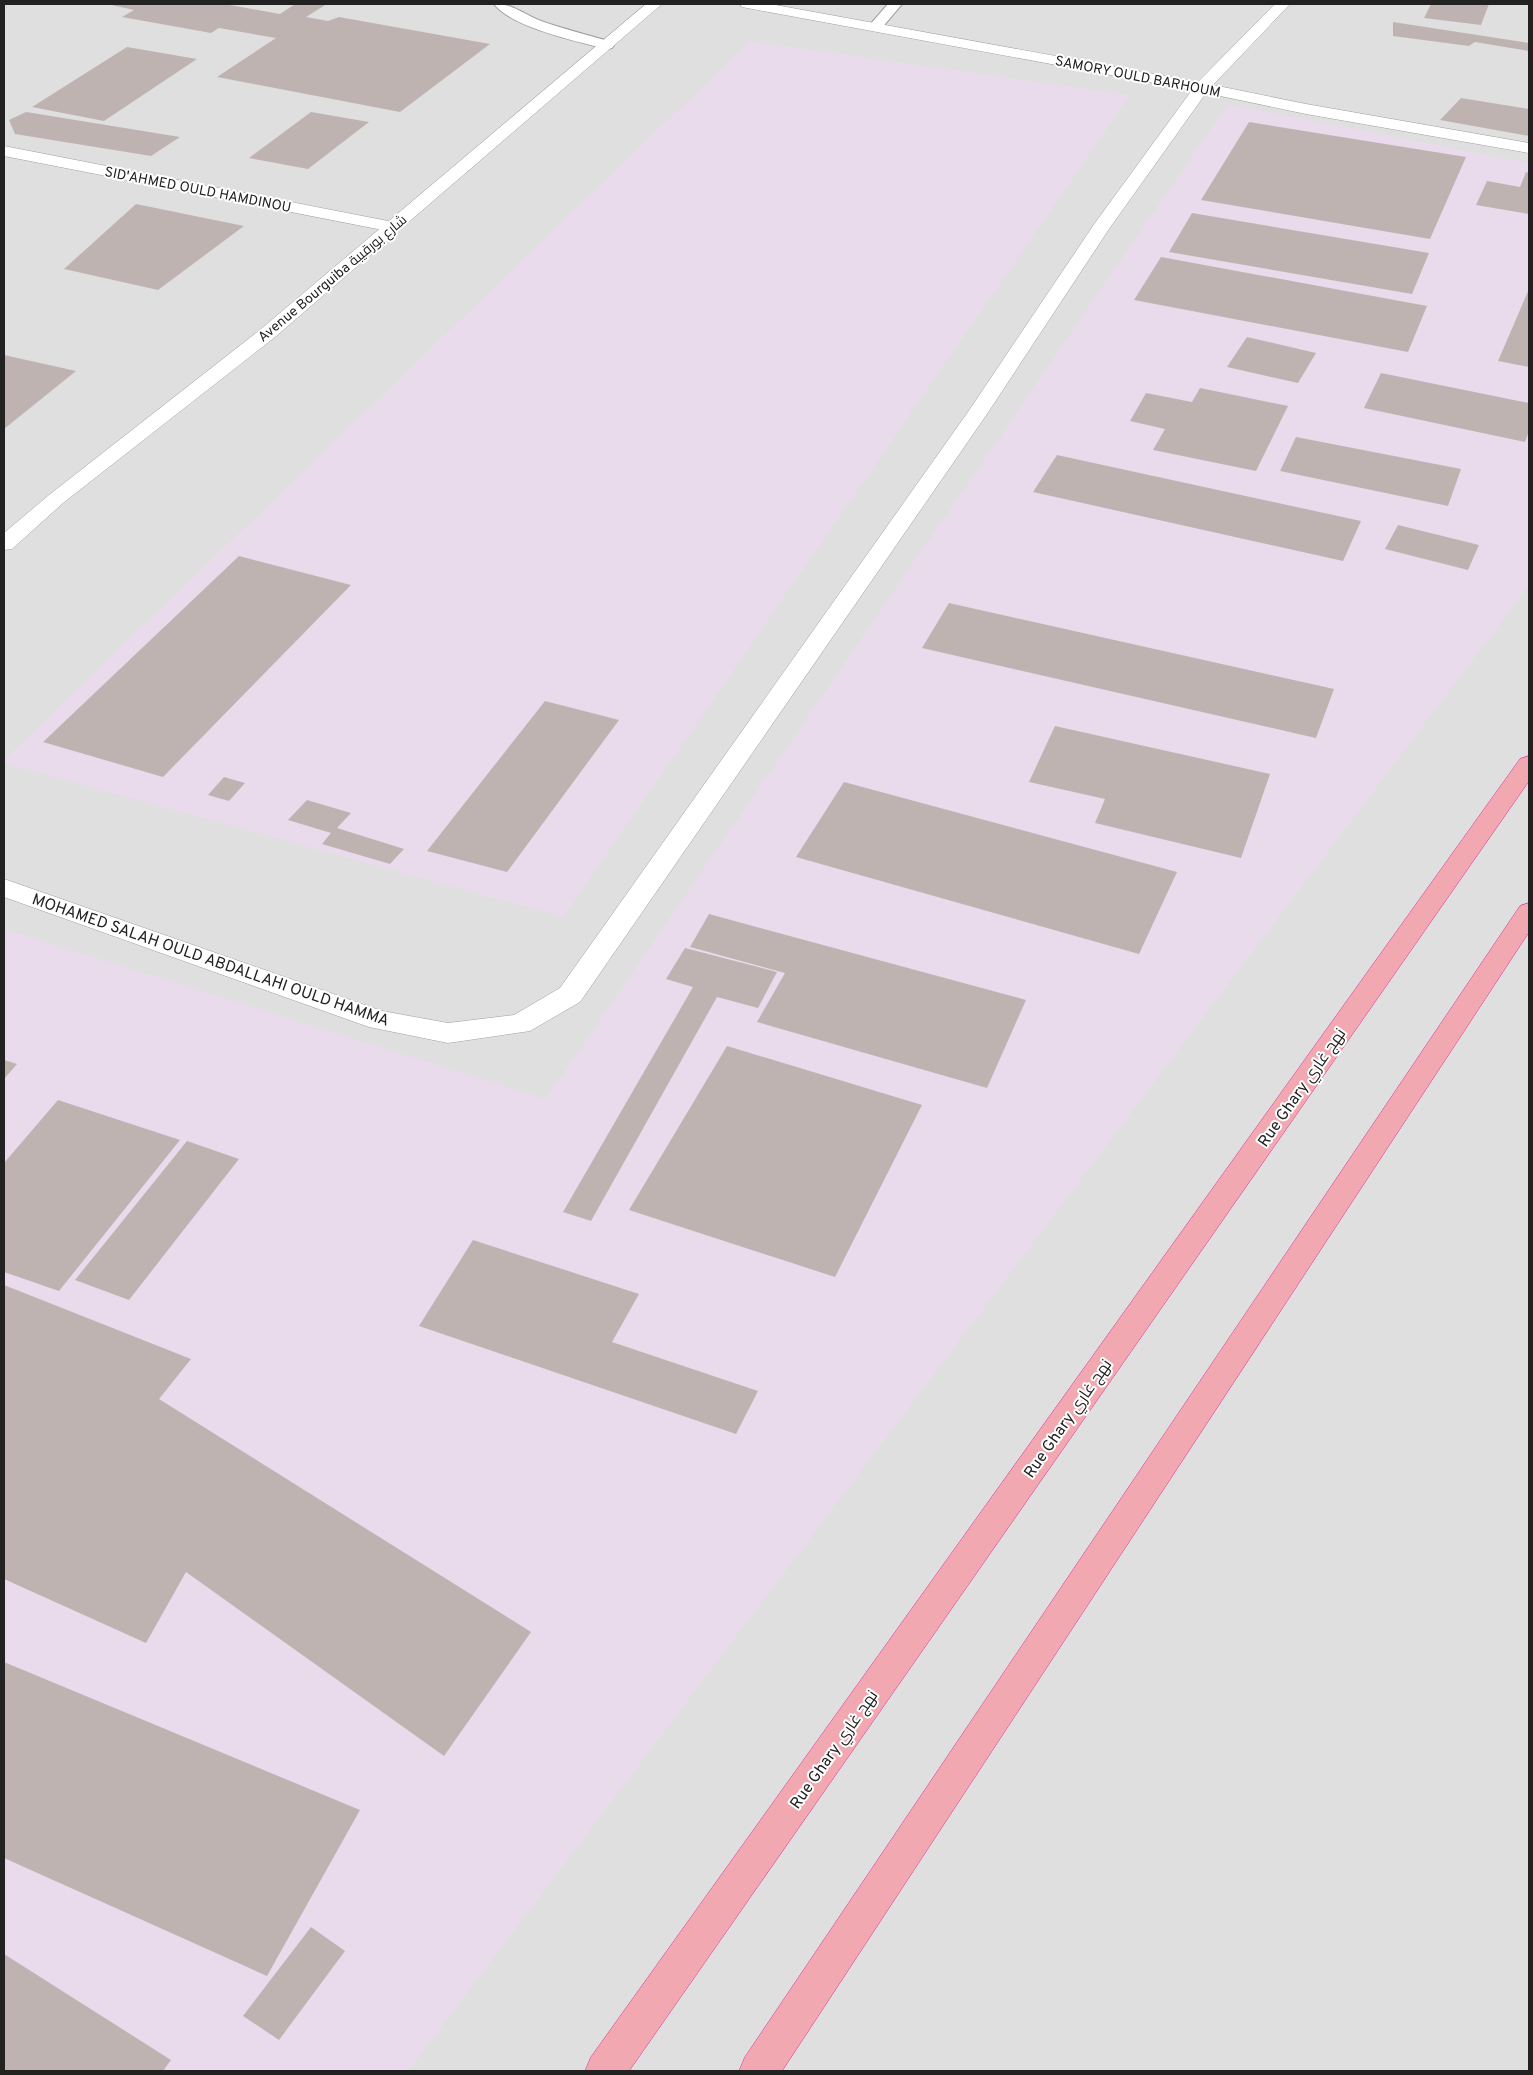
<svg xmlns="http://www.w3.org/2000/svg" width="1533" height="2075" viewBox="0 0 1533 2075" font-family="Overpass,Cairo,sans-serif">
<rect width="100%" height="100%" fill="#f2ece9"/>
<path fill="#e0dfdf" d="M4 4H1529V2071H4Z"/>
<path fill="#e9dbeb" d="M750 41 1130 95 563 917 4 763V760Z
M1228 104 1529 163V585L408 2071H4V929L546 1099Z"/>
<path fill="#bfb3b2" d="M107 4H224L280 14 295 4H327L306 17 328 21 339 17 490 44 400 112 217 77 276 38 219 28 211 33 122 17 134 10Z
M1431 4H1489L1481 25 1424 18Z
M1393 22 1529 43V51L1475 42 1469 46 1393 36Z
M127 47 197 59 104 121 32 107Z
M1461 98 1529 109V136L1440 120Z
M26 112 180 137 151 156 15 134 9 120Z
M311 112 369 122 308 169 249 158Z
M1249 122 1466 157 1430 239 1201 200Z
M1526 172 1529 173V214L1476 205 1487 181 1520 187Z
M136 204 244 226 158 290 64 269Z
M1192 213 1429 253 1412 294 1169 252Z
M1161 257 1427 306 1408 352 1134 300Z
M1529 289V367L1498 361Z
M1247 337 1316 353 1298 383 1227 367Z
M4 355 76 371 4 429Z
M1381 373 1529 403V431L1525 442 1364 408Z
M1200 388 1288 406 1256 471 1153 450 1165 429 1130 421 1146 393 1192 402Z
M1296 437 1461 469 1448 506 1280 471Z
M1057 455 1361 521 1343 561 1033 492Z
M1398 525 1479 545 1468 570 1385 549Z
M239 556 351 585 163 777 43 742Z
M949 603 1334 689 1316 738 922 648Z
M545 701 619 720 507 872 427 851Z
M1055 726 1270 774 1241 858 1095 823 1105 799 1029 782Z
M224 777 245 783 229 801 208 795Z
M844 782 1177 872 1139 954 796 857Z
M307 800 351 813 337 828 404 849 390 864 322 844 331 833 288 820Z
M709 914 1026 1000 987 1088 757 1022 785 973 690 947Z
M685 948 777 972 758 1008 717 997 591 1221 563 1212 693 987 666 979Z
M727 1046 922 1105 835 1277 629 1210Z
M4 1060 17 1064 4 1079Z
M58 1100 180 1140 59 1291 4 1272V1163Z
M187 1141 239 1159 129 1300 75 1280Z
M473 1240 639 1294 612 1342 758 1391 736 1434 419 1326Z
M4 1285 191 1359 159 1399 531 1632 444 1756 186 1572 146 1643 4 1579Z
M4 1662 360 1810 267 1976 4 1858Z
M311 1927 345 1951 279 2040 243 2016Z
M4 1954 171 2060 163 2071H4Z"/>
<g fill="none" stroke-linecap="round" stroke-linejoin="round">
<g stroke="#9f9f9f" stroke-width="2">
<path id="service" d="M494 4C512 3 523 14 541 21 564 29 588 35 612 42L614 45 612 48 607 49C579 42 511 27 494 4Z
M888 4H902L880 30H870L868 27Z"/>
</g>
<g stroke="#9f9f9f" stroke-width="1">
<path id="minor" d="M740 4H770L1198 82 1275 4H1290L1213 85 1306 104 1529 143V153L1306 114 1206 93 1109 229 987 414 580 1002 530 1031 448 1043 369 1027 4 897V879L382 1011 448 1023 514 1015 560 988 968 412 1095 223 1192 90 747 8 742 7Z
M4 146 393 222 399 223 402 227 399 231 393 232 4 156Z"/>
</g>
<g stroke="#9f9f9f" stroke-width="1">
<path id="tertiary" d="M646 4H662L275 337 63 503 12 549 4 550V533L49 495 261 329Z"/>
</g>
<g stroke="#da2c9b" stroke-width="1">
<path id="trunk" d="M1529 756V781L629 2071H585L591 2057 1520 759Z
M1529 903V932L782 2071H739L745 2057 1520 906Z"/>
</g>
<use href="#service" fill="#fff" fill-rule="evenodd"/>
<use href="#minor" fill="#fff" fill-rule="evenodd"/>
<use href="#tertiary" fill="#fff" fill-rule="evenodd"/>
<use href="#trunk" fill="#f1a8b0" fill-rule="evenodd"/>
</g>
<g text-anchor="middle" stroke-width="4" stroke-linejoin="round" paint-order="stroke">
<g font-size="14" fill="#222" stroke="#fff">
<text transform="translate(1138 76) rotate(11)" y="5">SAMORY OULD BARHOUM</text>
<text transform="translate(198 189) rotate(11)" y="5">SID'AHMED OULD HAMDINOU</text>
<text transform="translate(332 278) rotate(-40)" y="5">Avenue Bourguiba شارع بورقيبة</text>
</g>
<g font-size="16" fill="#222" stroke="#fff">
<text transform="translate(211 959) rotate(19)" y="6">MOHAMED SALAH OULD ABDALLAHI OULD HAMMA</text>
<text transform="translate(1301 1087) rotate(-55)" y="6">Rue Ghary نهج غاري</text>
<text transform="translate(1067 1418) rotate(-55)" y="6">Rue Ghary نهج غاري</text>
<text transform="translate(833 1749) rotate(-55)" y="6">Rue Ghary نهج غاري</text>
</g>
</g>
<rect width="1533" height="2075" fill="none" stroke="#222222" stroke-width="10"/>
</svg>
